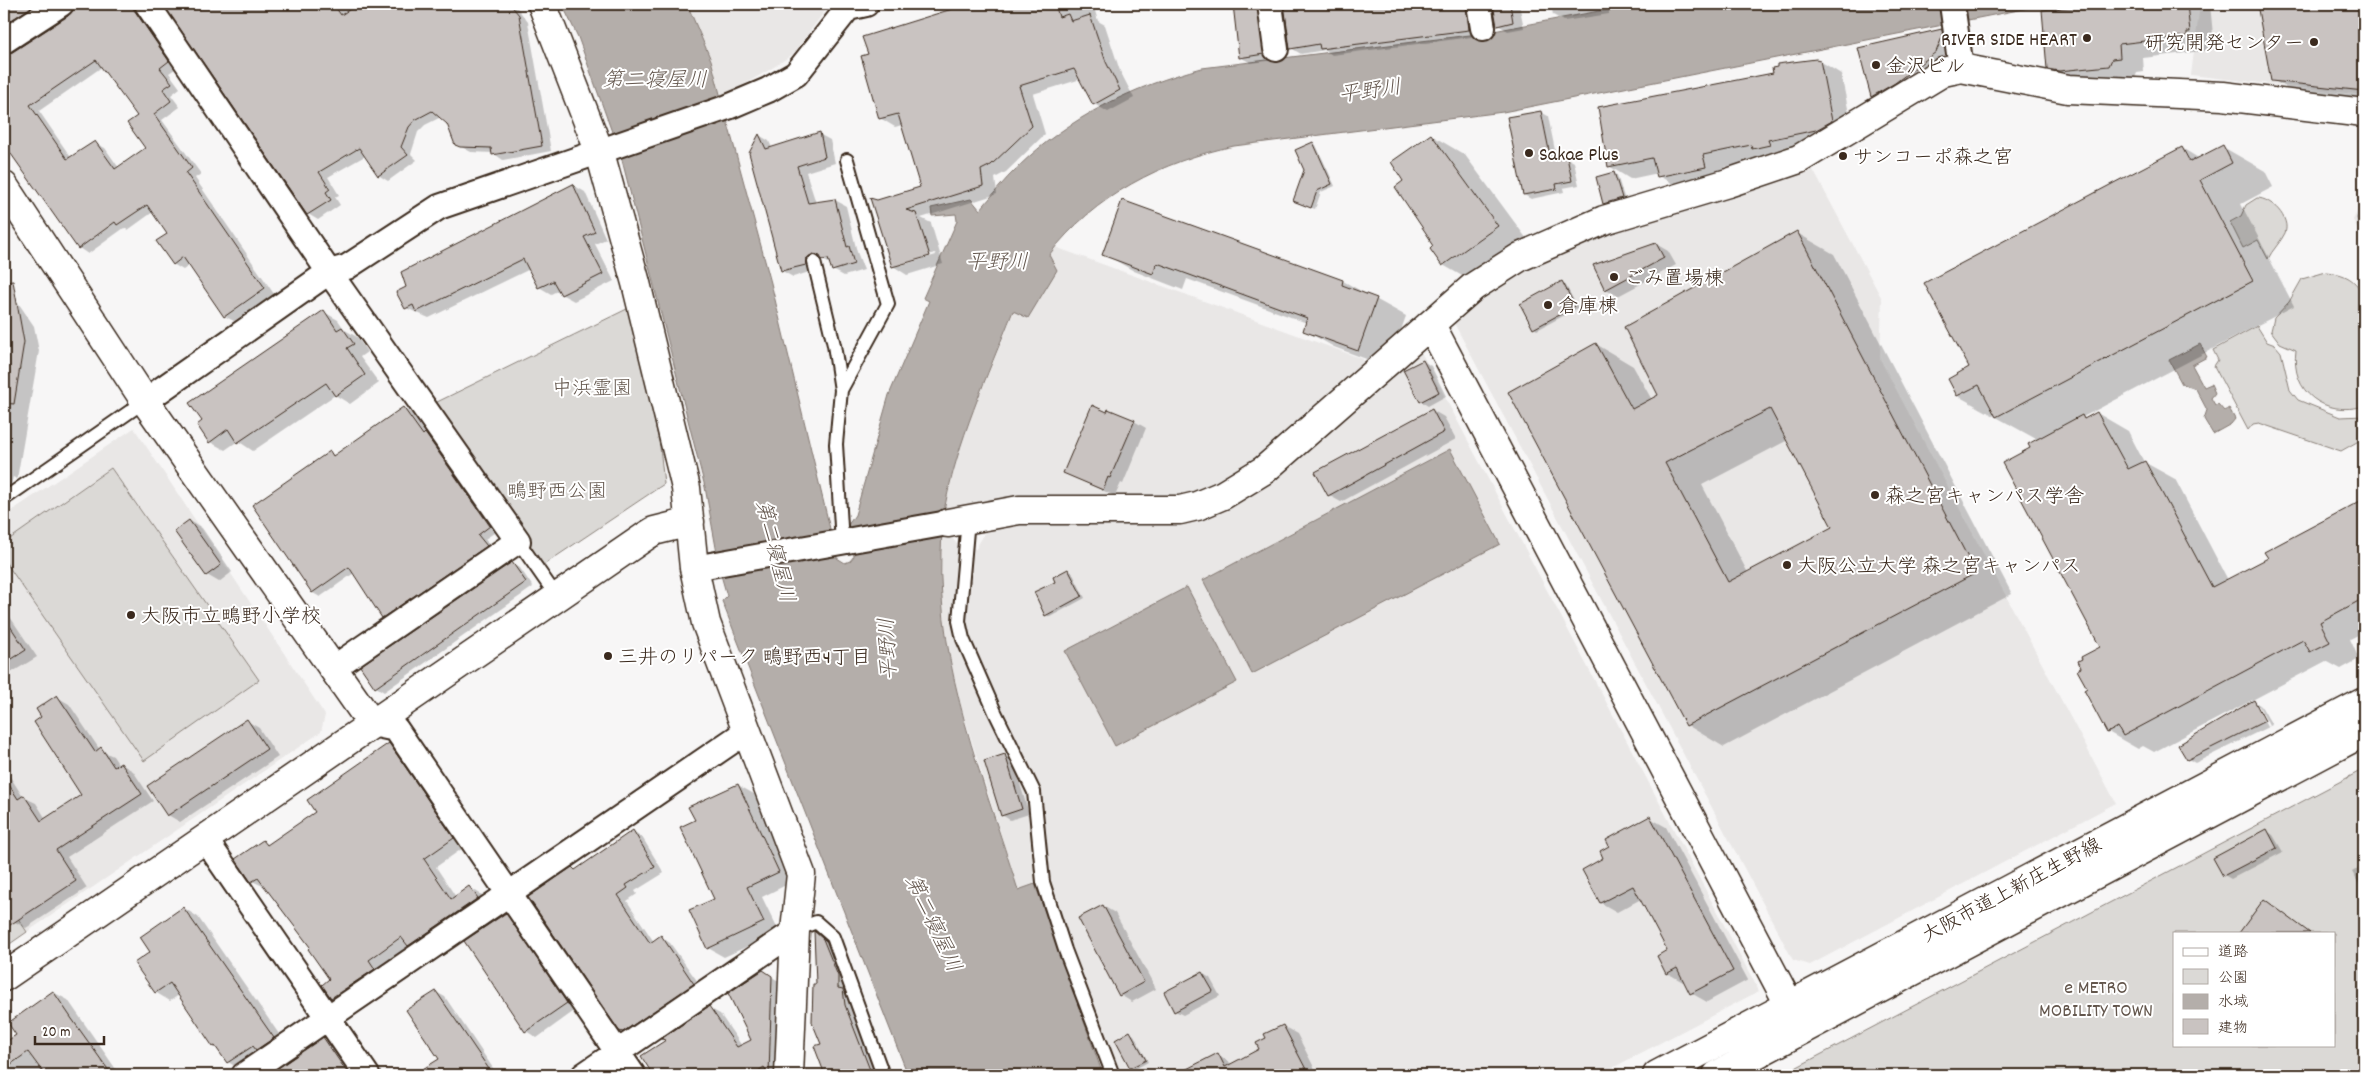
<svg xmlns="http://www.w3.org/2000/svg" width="2368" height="1079" viewBox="0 0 2368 1079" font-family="Dekko,'Klee One',sans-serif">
<rect width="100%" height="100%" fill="#f7f6f6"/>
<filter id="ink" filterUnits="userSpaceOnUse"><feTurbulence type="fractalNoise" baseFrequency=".02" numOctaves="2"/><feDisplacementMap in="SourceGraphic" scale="10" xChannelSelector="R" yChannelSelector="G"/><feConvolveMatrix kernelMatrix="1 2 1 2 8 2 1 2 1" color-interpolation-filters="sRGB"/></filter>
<g filter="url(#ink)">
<path fill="#e9e7e6" d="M687 4H825V11L793 54 774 67 721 98 711 60Z
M2200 4H2364V95L2191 75Z
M1811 166 1882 299 1880 359 2116 803 1810 965 1793 960 1454 323 1503 283 1568 248Z
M2364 198V240L2353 220Z
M1055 247 1363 359 1364 368 1256 461 1212 487 1190 497 943 512 960 444 1014 311 1028 318 1049 255Z
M1420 350 1759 991 1599 1075H1103L1035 884 1018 890 956 690 942 610V536H951L958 546 976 549 987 528 1020 521 1196 520Z
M134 428 325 715 321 732 27 932 4 897V516Z"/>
<path fill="#dbd9d6" stroke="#8b827a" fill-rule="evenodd" d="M2257 198C2271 198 2291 218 2285 233 2281 242 2272 250 2268 259L2258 240 2243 248 2230 222 2241 216 2246 205Z
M2326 272C2346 274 2355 279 2364 296V406C2325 417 2290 393 2296 350L2280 343 2271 331 2274 318 2289 302 2302 279Z
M631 307 660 447 664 484 542 566 433 404Z
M2257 326 2267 342 2275 345 2281 352 2290 390 2298 400 2340 417 2364 416V438L2341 451 2259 423 2253 424 2248 430 2214 366 2218 360 2213 350Z
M111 468 259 680 144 761 4 560V543Z
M2364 769V1075H1782ZM2174 933H2334V1045H2174Z
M4 897 27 932 4 948Z"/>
<path fill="#b4aeaa" stroke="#847972" d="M562 4H687L711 60 721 98 771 283 837 558 845 563 850 561 854 556 848 525 855 515 889 395 929 301 923 298 957 221 956 214 932 216 931 208 971 199 980 210C992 196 1004 180 1018 167 1069 117 1134 86 1202 68L1478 34 1636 4H2049L1503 112 1234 146C1162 161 1094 196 1049 255L1057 270 1028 318 1013 311C987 377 957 441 944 511 941 524 942 539 941 552 937 669 984 780 1018 890L1035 884 1103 1075H908L722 601 727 596 721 575 705 487 622 160 578 37Z
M2200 344 2207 357 2192 365 2204 387 2211 384 2215 393 2211 398 2215 405 2218 404 2224 411 2229 408 2235 419 2231 424 2213 434 2204 419 2207 410 2196 389 2182 384 2169 360Z
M1450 449 1500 544 1252 674 1203 580Z
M1187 587 1237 682 1115 746 1065 651Z"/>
<path fill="#0003" fill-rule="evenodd" d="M4 4H54L4 38Z
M74 4H144L178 67 169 73 180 88 171 95 180 107 162 120 201 174 195 178 274 294 234 321 224 316 190 265 183 270 173 264 169 235 153 212 128 230 124 228 88 254 79 248 4 141V54H11L70 16 75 10ZM102 67 139 116 147 148 119 168 105 148 95 143 72 159 39 111Z
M165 4H514L528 22 551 151 503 160 493 153 471 152 456 144 448 123 441 117 425 125 418 132 411 154 417 160 388 181 378 175 365 156 328 177 339 195 335 197 340 205 318 220 308 214Z
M972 4H1093L1098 21 1105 25 1120 71 1134 98 1108 112 1094 104 1081 79 1033 94 1045 134 1006 172 995 178 997 194 921 218 931 223 943 264 907 275 893 266 877 202 922 188 902 125 895 127 880 118 870 55 864 38ZM935 253 936 255 902 265V263Z
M1233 4H1270L1274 60 1251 63 1240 57Z
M1285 4H1478L1480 36 1332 55 1325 50 1301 54 1291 48Z
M1493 4H1519L1524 28 1508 31 1498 25Z
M1551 4H1645L1609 11V14L1564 21 1553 15Z
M2118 4H2210L2214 45 2211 46V50L2143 58 2144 72 2137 73 2134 80 2073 83 2048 68 2043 11Z
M2259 4H2364V99L2293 92 2273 80Z
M1941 30 1964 44 1895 110 1872 96 1860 49Z
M1820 61 1841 74 1853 133 1769 158 1724 167 1727 179 1680 188 1659 176 1658 173 1630 179 1609 166 1774 74Z
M1541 112 1548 116 1557 160 1567 158 1574 162 1579 185 1563 188 1564 192 1531 199 1524 195Z
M819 134 830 140 835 163 806 172 816 203 835 200 846 206 857 252 864 270 844 276 833 270 832 265 823 260 817 265 816 270 793 277 782 271 759 135 769 141 772 148Z
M1431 135 1465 155 1532 246 1478 285 1443 265 1404 182Z
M1313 143 1316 145 1335 186 1321 192 1315 209 1298 203Z
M2223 147 2265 171 2273 187 2241 204 2294 306 2083 417 2086 419 2097 413 2128 431 2144 462 2175 479 2228 580 2269 558 2266 553 2364 501V632L2350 639 2359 659 2341 669 2326 661 2154 752 2143 746 2138 749 2108 732 2089 689 2083 669 2102 647 2031 448 2038 440 1958 396 1950 379 1971 368 2182 148 2200 159Z
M1614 173 1617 175 1625 200 1608 205 1604 203Z
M573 185 585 192 606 239 595 244 614 281 574 301 561 294 559 290 551 294 539 287 530 269 429 318 406 308Z
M1123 201 1343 281 1406 316 1388 367 1334 347 1304 330 1307 323 1187 279 1183 290 1134 271 1104 254Z
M2364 202V235L2356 218Z
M1797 233 1834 254 2012 594 1724 747 1687 725 1596 344 1633 366 1652 400 1659 396ZM1788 440 1834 528 1748 573 1702 485Z
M1656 244 1668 251 1676 265 1618 296 1606 289Z
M4 282 34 326 39 351 17 479 13 477 10 489 4 487Z
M1562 282 1565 284 1578 308 1537 330 1534 328Z
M324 312 338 320 345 330 357 337 367 352 360 357 379 383 350 404 335 395 253 451 238 441 225 450 210 442Z
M1423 361 1431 366 1446 396 1428 406 1420 401Z
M403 408 411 413 427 436 433 439 497 531 485 539 493 550 391 621 383 617 354 573 320 597 313 593 254 506 330 453 336 456Z
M1432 410 1444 417 1456 439 1341 502 1328 495Z
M1108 413 1134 421 1146 428 1123 484 1121 483 1115 496 1064 473Z
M190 521 202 528 232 572 219 582 207 575Z
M512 563 520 568 533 587 384 692 376 687Z
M1068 570 1072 572 1085 598 1050 617 1046 615 1057 583Z
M4 608 37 657 4 677Z
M57 697 69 704 100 750 113 756 119 765 121 764 133 771 153 801 67 857 87 888 26 928 15 922 4 906V899L12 894 4 882V767L23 797 36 803 46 819 83 795 43 718Z
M2254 701 2261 706 2272 725 2195 763 2188 759ZM2256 706H2259L2269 726 2267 727Z
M247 721 259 728 278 757 180 822 168 815 149 786Z
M389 745 402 752 466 846 436 867 456 897 469 887 482 895 490 906 421 953 411 947 381 967 345 1005 332 998 323 985 331 980 312 947 267 888 252 881 237 859 263 841 269 845 317 812Z
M1005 756 1013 760 1029 814 1010 820 1002 815Z
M738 785 754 794 794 881 762 897 779 932 724 957 708 948 715 900 696 821Z
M1650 818 1666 827 1748 980 1707 1002 1691 993 1685 981 1683 982 1667 973 1669 951 1641 899 1617 912 1601 903 1584 870 1605 859 1611 847Z
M633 831 642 837 664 873 635 891 637 894 627 901 654 942 661 937 670 943 703 989 631 1036 620 1030 576 871Z
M2267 831 2273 835 2283 852 2231 879 2224 875 2215 858Z
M2364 865V893L2352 872Z
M1103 906 1115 913 1156 989 1132 1002 1120 995Z
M184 908 198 917 288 1047 243 1071 228 1062 219 1049 214 1046 179 995 170 1001 155 992 152 952Z
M506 915 516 921 577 1009 537 1038 526 1031 466 942Z
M816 934 834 947 880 1075H826L815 1047 822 1044Z
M763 971 783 984 780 1075H655L643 1056 667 1041 663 1039 709 1008 720 1014 742 1046 752 1040Z
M1202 973 1210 978 1220 996 1183 1015 1175 1011Z
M53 992 68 1000 120 1075H4V1045L18 1035Z
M436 992 445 997 497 1074 415 1075 441 1060Z
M1283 1026 1297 1034 1318 1075H1203L1198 1065 1218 1054 1233 1065 1261 1050Z
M1130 1033 1134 1035 1148 1062 1135 1069 1131 1067Z
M323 1039 332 1044 353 1075H274L273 1073Z"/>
<path fill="#c9c3c1" stroke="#3b2a1e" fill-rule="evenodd" d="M4 4H36L4 25Z
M75 4H130L169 61 160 68 172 83 163 89 171 101 154 114 192 168 186 173 265 288 224 317 183 257 173 265 156 241 167 234 147 205 117 225 115 222 78 249 4 144V55L11 53 68 16ZM96 60 137 116 127 123 145 148 115 169 95 141 67 159 30 105Z
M163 4H333L341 15 358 4H510L519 15 542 146 492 155 491 148 460 147 455 145 447 124 432 111 415 120 409 127 401 147 408 155 378 176 359 148 319 172 330 189 326 192 331 200 307 215Z
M968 4H1055L1059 17 1068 14 1071 21 1090 15 1106 62 1120 90 1093 105 1074 69 1019 86 1032 126 991 165 981 170 983 186 906 210 916 213 930 256 892 267 870 198 877 200 920 187 898 114 879 119 861 56 868 54 862 37Z
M1233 4H1257L1264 54 1239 58Z
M1284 4H1466L1469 30 1320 49 1319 44 1290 49Z
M1493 4H1510L1513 22 1497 26Z
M2105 4H2187L2190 32H2187V36L2119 44 2120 58 2112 59 2109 66 2059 71 2047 69 2042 10Z
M2257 4H2364V91L2271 81Z
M1942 29 1943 35 1936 52 1895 83 1871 97 1858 48Z
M1816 59 1820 60 1832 121 1816 130 1768 140 1770 145 1752 149 1751 145 1703 155 1706 167 1657 177 1652 158 1608 167 1598 107 1773 73 1772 68 1777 67V64Z
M1541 111 1551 160 1567 157 1572 181 1556 184 1557 189 1523 195 1507 117Z
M820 132 825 157 797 166 808 203 835 199 847 247 849 246 854 264 832 271 828 259 822 260 820 256 813 254 806 259V265L781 271 749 153 759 134 766 149Z
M1431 134 1498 226 1442 266 1430 249 1433 246 1429 240 1430 239 1395 187 1403 181 1391 162Z
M1313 142 1332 184 1317 191 1311 208 1293 201 1304 170 1295 150Z
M2223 145 2232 163 2200 180 2253 281 1996 417 1979 385 1957 396 1948 379 1969 367 1924 283 2182 147 2190 162Z
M1614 172 1622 198 1603 204 1596 177Z
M573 184 595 232 584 237 603 274 561 295 553 281 538 288 523 259 416 312 413 305 405 309 396 292 406 287 401 272Z
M1122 200 1343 280 1342 285 1377 298 1358 351 1303 331 1307 318 1157 263 1153 274 1102 255Z
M1797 231 1976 573 1686 726 1508 392 1596 343 1632 409 1658 395 1624 327ZM1770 409 1832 527 1728 582 1665 463Z
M1656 243 1664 258 1605 290 1593 265Z
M13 281 24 342 14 404 4 403V282Z
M1562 281 1575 306 1533 329 1520 304Z
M324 310 337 330 342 327 354 344 347 348 365 375 335 396 326 383 237 443 228 429 209 443 197 425 202 421 189 403Z
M1423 360 1439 392 1420 402 1403 370Z
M1092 405 1107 412 1108 409 1135 420 1110 478 1108 477 1103 490 1063 473Z
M403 407 423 435 425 433 490 526 478 535 487 546 382 618 349 567 312 593 252 505 330 451 333 456Z
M1432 409 1444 432 1328 496 1315 472Z
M2097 412 2128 469 2145 461 2212 587 2268 558 2264 552 2364 499V598L2320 622 2330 642 2310 652 2303 640 2123 736 2118 727 2107 733 2084 690 2087 688 2077 670 2081 668 2078 661 2082 659 2081 657 2100 647 2002 463 2030 448 2028 444 2082 415 2084 419Z
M189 520 221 565 206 576 174 531Z
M512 562 526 582 375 688 360 666Z
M1068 569 1082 596 1045 616 1034 592 1055 582 1053 577Z
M4 617 26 650 4 664Z
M57 695 95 752 101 747 114 767 121 763 142 794 56 850 76 881 4 929V777L18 799 24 795 41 821 81 795 34 722 41 717 36 709Z
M2254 700 2265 721 2187 760 2178 745Z
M247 719 267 749 167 816 147 786Z
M389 743 454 838 424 859 451 899 469 886 478 898 408 946 401 937 369 960 375 969 331 998 322 985 329 979 308 949 310 947 258 878 251 882 235 859 263 840 267 845 315 812 307 800Z
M1005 754 1022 809 1001 816 984 761Z
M738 784 779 872 747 887 764 922 707 949 689 910 714 899 680 827 695 820 688 807Z
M1650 816 1733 971 1690 994 1677 968 1666 974 1657 956 1667 950 1633 886 1600 903 1582 870 1603 858 1600 851 1609 846 1606 840Z
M2267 829 2277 848 2223 876 2213 858Z
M633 830 655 867 626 885 628 888 618 895 650 943 661 935 694 984 623 1032 619 1031 528 897 572 867 575 870Z
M2264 899 2310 933H2239Z
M1103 905 1144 982 1119 996 1078 918Z
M183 907 274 1038 256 1050 253 1046 227 1063 215 1046 213 1047 170 983 155 993 134 963 150 952 140 937Z
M506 913 567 1003 525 1032 464 941Z
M814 931 823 939 838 976V988L843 989 845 1005 872 1075H825L814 1046 821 1044 812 1022 813 984H816Z
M763 970 772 976 769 1075 764 1067 752 1075H653L641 1056 666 1040 661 1039 709 1006 737 1047 751 1040 728 993Z
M1202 972 1213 991 1174 1012 1164 992Z
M53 991 72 1019 112 1075H45L28 1052 4 1069V1043L16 1035 8 1023Z
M436 991 493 1075H413L439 1059 406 1010Z
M1283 1025 1309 1075H1175L1218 1053 1225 1067 1259 1049 1256 1043 1266 1038 1264 1034Z
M1130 1031 1146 1060 1130 1068 1115 1040Z
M323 1037 349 1075H268Z"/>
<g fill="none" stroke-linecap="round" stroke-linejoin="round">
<g stroke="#3b2a1e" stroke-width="16">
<path id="service" d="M814 262 834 345 841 390 836 444 842 543
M841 390 888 304 847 160
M4 499 145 401
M968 519 959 621 963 639 995 712 1034 792 1043 882 1065 950 1113 1075
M518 541 557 597
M795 931 816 922 833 937 883 1075"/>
</g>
<g stroke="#3b2a1e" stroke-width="28">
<path id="minor" d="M147 4 329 272 518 541 332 669
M1270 4 1276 49
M1479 4 1483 28
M1952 4 1961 68
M4 41 61 4
M145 401 329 272 347 267 439 207 728 107 768 90 796 74 848 8 866 4
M694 568 948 523
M372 724 396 729 633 1075
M205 839 367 1075
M244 1075 747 731
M584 1075 795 931"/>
</g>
<g stroke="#3b2a1e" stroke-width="31">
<path id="tertiary" d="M542 4 600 153 636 283 686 488 694 568 706 623 801 874 795 931 789 1075
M4 186 145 401 372 724
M1431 325 1790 1006
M948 523 1019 510H1180L1197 506 1223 495 1264 470 1473 287 1520 257 1604 220 1728 183 1799 159 1943 72 1961 68 2068 89 2223 96 2364 113
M4 977 646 536 654 531 690 522"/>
</g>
<g stroke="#3b2a1e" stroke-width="31">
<path id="primary" d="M1657 1075 2364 702
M1717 1075 2364 732"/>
</g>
<use href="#service" stroke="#fff" stroke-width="12"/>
<use href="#minor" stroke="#fff" stroke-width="24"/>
<use href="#tertiary" stroke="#fff" stroke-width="28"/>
<use href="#primary" stroke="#fff" stroke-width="28"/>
</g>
</g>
<g fill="#3b2a1e" stroke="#fff" stroke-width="2">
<circle cx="2087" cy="38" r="5"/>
<circle cx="2314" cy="42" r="5"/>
<circle cx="1876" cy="65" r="5"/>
<circle cx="1529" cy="153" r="5"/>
<circle cx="1843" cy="156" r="5"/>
<circle cx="1614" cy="277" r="5"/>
<circle cx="1548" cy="305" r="5"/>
<circle cx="1875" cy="495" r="5"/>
<circle cx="1787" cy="565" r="5"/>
<circle cx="131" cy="615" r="5"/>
<circle cx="608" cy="656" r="5"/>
</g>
<g text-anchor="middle" stroke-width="4" stroke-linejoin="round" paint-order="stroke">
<g font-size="20" fill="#3b2a1e" stroke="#fff" text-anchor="start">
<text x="2077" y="45" text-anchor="end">RIVER SIDE HEART</text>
<text x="2304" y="49" text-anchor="end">研究開発センター</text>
<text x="1886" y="72">金沢ビル</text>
<text x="1539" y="160">Sakae Plus</text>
<text x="1853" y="163">サンコーポ森之宮</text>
<text x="1624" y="284">ごみ置場棟</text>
<text x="1558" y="312">倉庫棟</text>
<text x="1885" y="502">森之宮キャンパス学舎</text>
<text x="1797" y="572">大阪公立大学 森之宮キャンパス</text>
<text x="141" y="622">大阪市立鴫野小学校</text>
<text x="618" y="663">三井のリパーク 鴫野西4丁目</text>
</g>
<g font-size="20" fill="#63564c" stroke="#fff">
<text x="592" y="394">中浜霊園</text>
<text x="557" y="497">鴫野西公園</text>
<text x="2096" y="993">e METRO<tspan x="2096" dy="23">MOBILITY TOWN</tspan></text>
</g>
<g font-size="20" fill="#3b2a1e" stroke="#fff">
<text transform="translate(2011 889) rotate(-28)" y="7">大阪市道上新庄生野線</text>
</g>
<g font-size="21" font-style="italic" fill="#65584f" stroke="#fff">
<text x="655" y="86">第二寝屋川</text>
<text transform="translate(1370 90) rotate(-8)" y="7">平野川</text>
<text x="997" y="268">平野川</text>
<text transform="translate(776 551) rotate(76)" y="7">第二寝屋川</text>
<text transform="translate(887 649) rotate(-93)" y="7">平野川</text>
<text transform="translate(934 923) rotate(65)" y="7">第二寝屋川</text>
</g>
</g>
<rect width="2368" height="1079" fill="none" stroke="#fff" stroke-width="20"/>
<rect x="10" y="10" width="2348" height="1059" fill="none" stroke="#3b2a1e" stroke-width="2" filter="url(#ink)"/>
<rect x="2173" y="932" width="162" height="115" fill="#ffffff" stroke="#b1aaa5"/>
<rect x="2183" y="948" width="25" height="8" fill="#ffffff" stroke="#b1aaa5"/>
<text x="2218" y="956" font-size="15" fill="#3b2a1e">道路</text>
<rect x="2183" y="969" width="25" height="15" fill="#dbd9d6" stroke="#b1aaa5"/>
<text x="2218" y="982" font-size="15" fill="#3b2a1e">公園</text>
<rect x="2183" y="994" width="25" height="15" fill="#b4aeaa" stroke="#b1aaa5"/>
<text x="2218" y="1006" font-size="15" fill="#3b2a1e">水域</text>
<rect x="2183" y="1019" width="25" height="15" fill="#c9c3c1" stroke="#b1aaa5"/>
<text x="2218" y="1032" font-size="15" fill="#3b2a1e">建物</text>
<path d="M35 1036v8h69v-8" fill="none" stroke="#3b2a1e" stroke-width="2.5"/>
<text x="42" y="1036" font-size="15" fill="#3b2a1e" stroke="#ffffff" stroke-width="4" paint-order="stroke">20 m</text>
</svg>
